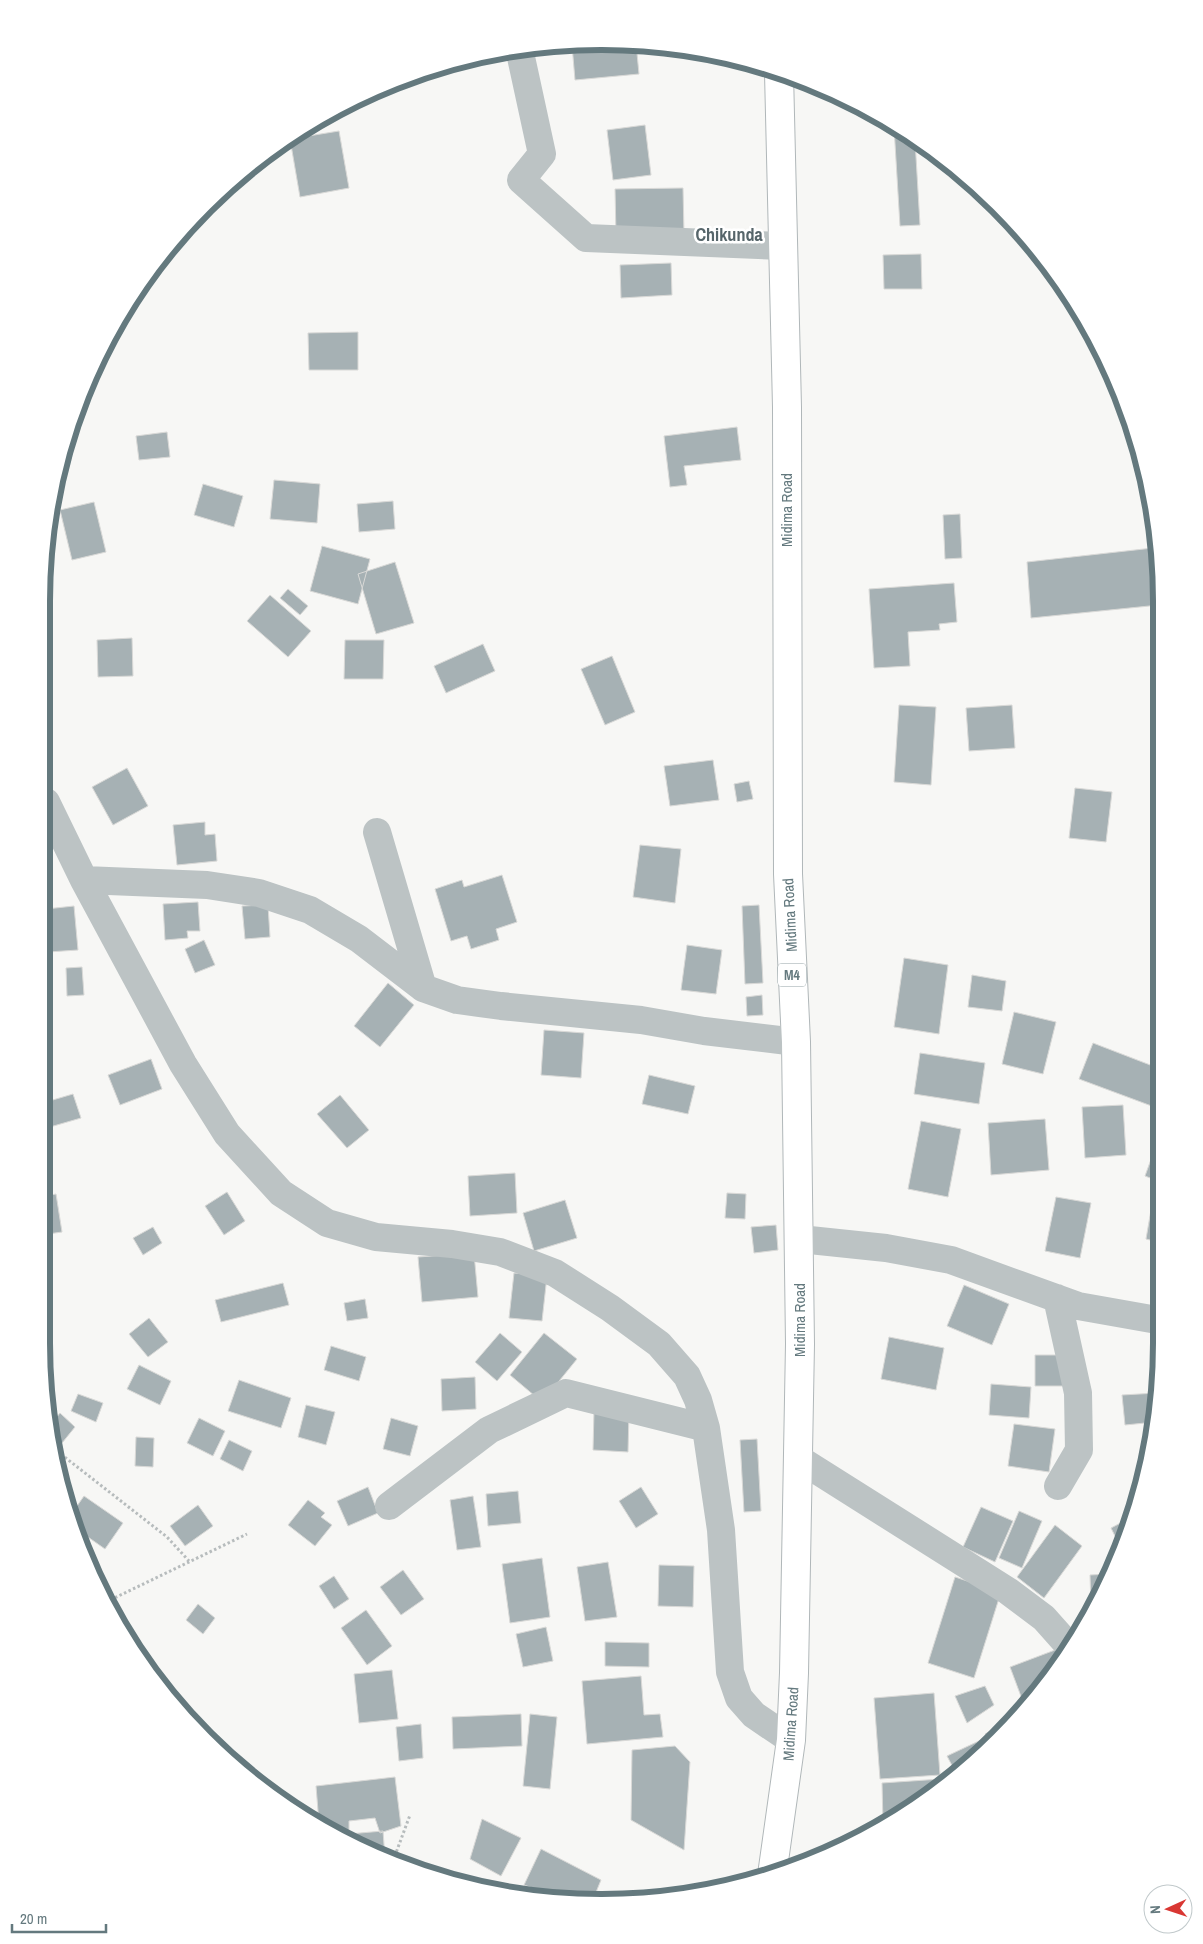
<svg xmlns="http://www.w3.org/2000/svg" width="1203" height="1944" viewBox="0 0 1203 1944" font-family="'Archivo Narrow',sans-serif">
<rect width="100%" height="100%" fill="#f7f7f5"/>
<path fill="#a6b1b4" stroke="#d9d9d7" d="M636 43 639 74 575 80 572 45Z
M645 125 651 175 613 180 607 130Z
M894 127 915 140 920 225 900 226Z
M339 131 349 188 300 197 290 139Z
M683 188 684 234 616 235 615 189Z
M921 254 922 289H884L883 255Z
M671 263 672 295 621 298 620 265Z
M358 332V370H309L308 333Z
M737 427 741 460 684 466 687 485 670 487 664 436Z
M167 432 170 457 139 460 136 436Z
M274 480 320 484 317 523 270 519Z
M203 484 243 496 234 527 194 515Z
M393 501 395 529 359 532 357 504Z
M94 502 106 552 72 560 60 510Z
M960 514 962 558 945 559 943 515Z
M322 546 370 559 358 604 310 591Z
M1153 548 1159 605 1031 618 1027 562Z
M395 562 414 623 376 634 358 574Z
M954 583 957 622 939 624 940 630 908 632 910 666 874 668 869 589Z
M288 589 308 606 300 615 280 598Z
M270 595 311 631 288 657 247 621Z
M46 625 50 672H46Z
M132 638 133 676 98 677 97 640Z
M345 640H384L383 679H344Z
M483 644 495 671 446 693 434 666Z
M612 656 635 712 605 725 581 669Z
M899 705 936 707 931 785 894 782Z
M1012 705 1015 748 969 751 966 708Z
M713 760 719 800 670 806 664 766Z
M127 768 148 806 113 825 92 787Z
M749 781 753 799 737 802 734 784Z
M1075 788 1112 792 1106 842 1069 838Z
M205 822V835L215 834 217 861 177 865 173 825Z
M640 845 681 849 675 903 633 897Z
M502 875 517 922 496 929 499 940 471 949 467 936 451 941 435 889 462 880 464 887Z
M198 902 200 931H187L188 938 165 940 163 904Z
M268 905 270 937 245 939 242 906Z
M759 905 763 983 745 984 742 906Z
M74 906 78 950 48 952 46 909Z
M204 940 215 965 195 973 185 949Z
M687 945 722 950 716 994 681 990Z
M904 958 948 965 939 1034 894 1027Z
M82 967 84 995 67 996 66 968Z
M972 975 1006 981 1002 1011 968 1007Z
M388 983 414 1005 380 1047 354 1026Z
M762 995 763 1015 747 1016 746 997Z
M1014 1012 1056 1022 1043 1074 1002 1064Z
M544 1030 584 1033 581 1078 541 1075Z
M1093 1043 1158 1068 1157 1108 1079 1079Z
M920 1053 985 1063 979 1104 914 1094Z
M151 1059 162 1089 120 1105 108 1075Z
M649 1075 695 1086 688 1114 642 1104Z
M73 1094 81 1118 50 1127 46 1114V1102Z
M340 1095 369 1130 347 1148 317 1114Z
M1123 1105 1126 1155 1085 1158 1082 1107Z
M1045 1119 1049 1170 991 1175 988 1123Z
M921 1121 961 1129 948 1197 908 1189Z
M1158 1140V1181L1145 1176Z
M515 1173 517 1213 470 1216 468 1176Z
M227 1192 245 1221 224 1235 205 1206Z
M727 1193 746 1194 745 1219 725 1218Z
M56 1194 62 1232 48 1234 46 1196Z
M1056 1197 1091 1203 1080 1258 1045 1251Z
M565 1200 577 1238 534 1251 523 1213Z
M1151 1210 1158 1211V1242L1146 1239Z
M776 1225 778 1250 754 1253 751 1227Z
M153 1227 162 1243 143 1255 133 1238Z
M474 1253 478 1297 422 1302 418 1257Z
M514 1273 547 1276 542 1321 509 1318Z
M283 1283 289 1305 221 1322 215 1300Z
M964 1285 1009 1304 992 1345 947 1326Z
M365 1299 368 1318 347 1321 344 1303Z
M149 1318 168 1342 148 1357 129 1334Z
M500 1333 522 1352 497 1381 475 1362Z
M544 1333 577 1359 542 1402 510 1375Z
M889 1337 944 1348 936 1390 881 1379Z
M331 1346 366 1357 359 1381 324 1370Z
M1035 1355H1064V1386H1035Z
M139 1365 171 1381 160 1405 127 1389Z
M475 1377 476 1409 442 1411 441 1379Z
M239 1380 291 1398 281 1428 228 1411Z
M991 1384 1031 1387 1029 1418 989 1415Z
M1157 1393V1415L1155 1422 1125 1425 1122 1395Z
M78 1394 103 1403 96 1422 71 1411Z
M306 1405 335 1412 326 1445 298 1437Z
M594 1411 629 1412 628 1452 593 1450Z
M60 1413 75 1427 62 1443 50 1432 49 1427Z
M199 1418 225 1431 213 1456 187 1443Z
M391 1418 418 1426 410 1456 383 1449Z
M1014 1424 1055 1429 1049 1472 1008 1466Z
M136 1437 154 1438 153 1467 135 1466Z
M757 1439 761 1511 744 1512 740 1440Z
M229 1440 252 1451 243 1471 220 1459Z
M368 1487 378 1513 348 1526 337 1501Z
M641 1487 658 1514 636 1528 619 1501Z
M518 1491 521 1523 488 1526 486 1494Z
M84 1496 123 1523 105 1549 78 1530 76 1534 71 1522 70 1516Z
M473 1496 481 1547 457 1550 450 1500Z
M308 1500 325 1513 321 1517 332 1525 315 1546 288 1525Z
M198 1505 213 1526 185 1546 170 1526Z
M981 1507 1013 1521 995 1562 963 1547Z
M1019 1511 1042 1521 1022 1568 999 1558Z
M1130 1518 1121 1548 1111 1528Z
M1055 1525 1082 1546 1044 1598 1017 1577Z
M542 1558 550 1617 510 1623 502 1564Z
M608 1562 617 1617 585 1621 577 1567Z
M659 1565 694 1566 693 1607 658 1606Z
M403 1570 424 1599 401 1615 380 1587Z
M1109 1574 1091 1605 1090 1575Z
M334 1576 349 1599 334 1609 319 1586Z
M955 1577 1001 1592 974 1678 928 1663Z
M198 1604 215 1618 203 1634 186 1620Z
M366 1610 392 1646 367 1665 341 1628Z
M546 1627 553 1661 523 1667 516 1634Z
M605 1642 649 1643V1667L605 1666Z
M1063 1647 1065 1651 1046 1683 1038 1693 1022 1699 1010 1667Z
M392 1670 398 1719 359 1723 354 1674Z
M641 1676 644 1715 660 1714 663 1737 587 1744 582 1681Z
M985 1686 994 1705 967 1723 955 1696Z
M934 1693 940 1775 880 1779 874 1698Z
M521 1714 522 1746 453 1749 452 1717Z
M530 1714 557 1717 550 1789 523 1786Z
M1016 1717 997 1739 991 1744 985 1734Z
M421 1724 423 1758 399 1761 396 1727Z
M981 1740 987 1747 956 1773 947 1756Z
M675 1746 690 1762 684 1850 631 1820 632 1750Z
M395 1777 401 1826 380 1833 375 1818 349 1821V1833L336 1834 319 1823 316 1786Z
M941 1779 942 1785 913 1808 883 1823 882 1783Z
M482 1819 521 1838 501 1876 470 1859Z
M383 1831 385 1858 353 1845 337 1835Z
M541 1849 601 1880 592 1902 567 1900 524 1885Z
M467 1879 479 1886 465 1883Z"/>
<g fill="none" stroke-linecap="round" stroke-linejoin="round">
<g stroke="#b0b7b9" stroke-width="30">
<path id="primary" d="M772 1875 791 1740 794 1673 800 1344 796 1042 788 874 787 407 779 73"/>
</g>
<path stroke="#b7bcbd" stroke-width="3" stroke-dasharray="2.5 2.5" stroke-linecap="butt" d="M53 1448 167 1537 189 1561
M106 1602 247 1534
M393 1861 410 1815"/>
<path stroke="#bcc3c4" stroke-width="28" d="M519 48 542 154 521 180 586 238 783 246
M46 802 84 880 183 1064 227 1134 281 1193 327 1223 376 1237 452 1244 500 1252 555 1273 610 1308 659 1344 687 1376 698 1400 706 1428 721 1530 730 1672 739 1698 754 1715 791 1740
M377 832 423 988
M84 880 207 885 259 893 310 910 359 939 423 988 457 1000 501 1006 641 1020 704 1031 796 1042
M800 1239 886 1248 951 1260 1078 1306 1157 1320
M1057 1298 1078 1393 1079 1450 1058 1486
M799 1459 1008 1591 1044 1618 1068 1645
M389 1506 489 1430 566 1393 706 1428"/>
<use href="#primary" stroke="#fff" stroke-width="28"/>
</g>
<g text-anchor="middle" stroke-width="5" stroke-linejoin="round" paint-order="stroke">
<rect fill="#fff" stroke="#92a1a5" stroke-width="1" x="778" y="963.5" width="28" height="23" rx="4"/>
<g font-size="14" font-weight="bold" fill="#64797e">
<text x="792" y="980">M4</text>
</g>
<g font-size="15" fill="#64797e" stroke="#fff">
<text transform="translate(787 510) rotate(-90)" y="5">Midima Road</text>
<text transform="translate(790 915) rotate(-93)" y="5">Midima Road</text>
<text transform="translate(800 1320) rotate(-90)" y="5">Midima Road</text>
<text transform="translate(791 1724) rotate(-86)" y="5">Midima Road</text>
</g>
<g font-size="18" font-weight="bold" fill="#56656a" stroke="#fff">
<text x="729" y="241">Chikunda</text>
</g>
</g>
<path d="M0 0H1203V1944H0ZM601 50H602A551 551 0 0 1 1153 601V1343A551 551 0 0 1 602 1894H601A551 551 0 0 1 50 1343V601A551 551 0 0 1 601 50Z" fill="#fff" fill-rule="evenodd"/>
<path fill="none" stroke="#64797e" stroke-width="6" d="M601 50H602A551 551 0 0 1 1153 601V1343A551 551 0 0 1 602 1894H601A551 551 0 0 1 50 1343V601A551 551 0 0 1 601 50Z"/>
<g transform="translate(1168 1909) rotate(267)"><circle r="24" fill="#ffffff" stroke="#c1c9cb"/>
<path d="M0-4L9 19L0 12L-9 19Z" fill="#d93733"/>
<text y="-8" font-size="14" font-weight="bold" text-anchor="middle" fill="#64797e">N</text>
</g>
<path d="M12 1924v8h94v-8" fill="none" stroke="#64797e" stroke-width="2.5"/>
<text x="20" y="1924" font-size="15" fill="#64797e" stroke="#ffffff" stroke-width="4" paint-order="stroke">20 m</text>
</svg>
